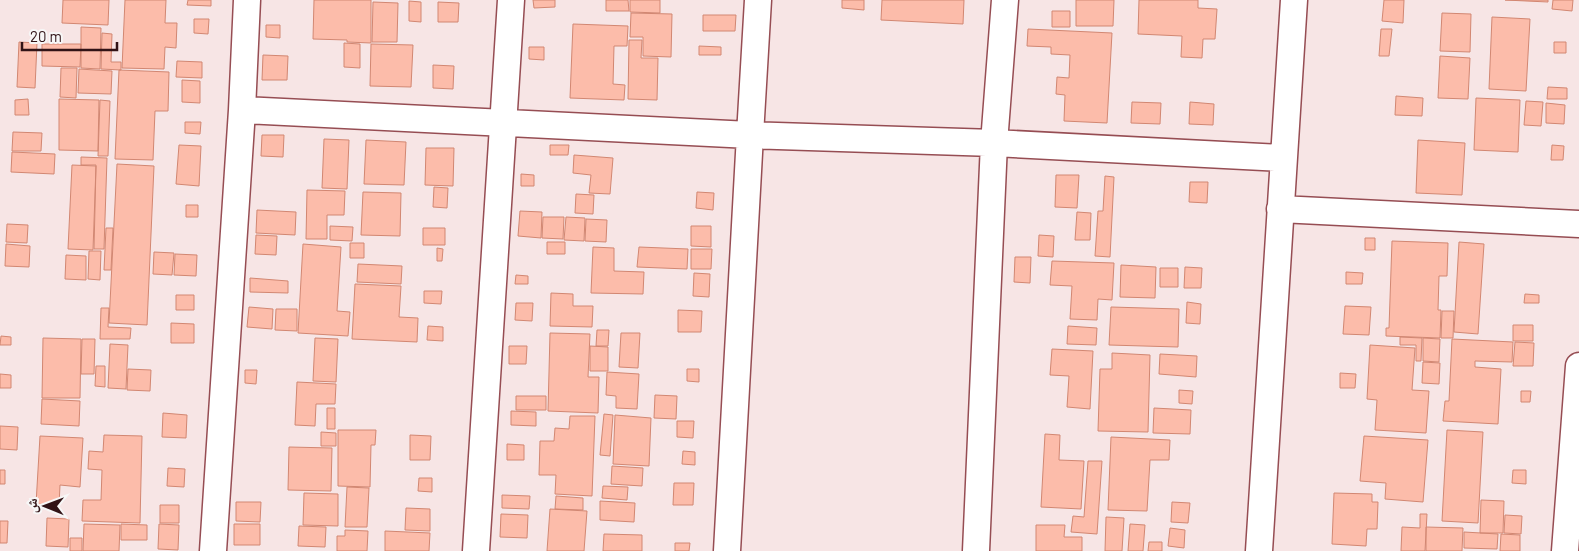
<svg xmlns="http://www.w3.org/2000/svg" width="1579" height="551" viewBox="0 0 1579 551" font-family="Barlow,'Noto Naskh Arabic',sans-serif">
<rect width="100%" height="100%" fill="#f7e5e5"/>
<path fill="#fcbcaa" stroke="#d28772" d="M63 0H109L108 25 62 23Z
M125 0H166L165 23H177L176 48 165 47 164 69 122 68Z
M188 0H211V6L187 5Z
M314 0H371V43L347 42V40L313 39Z
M533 0H555V7L534 8Z
M606 0H628L629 11H606Z
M630 0H660V13L630 12Z
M842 0H864V10L842 8Z
M882 0H964L963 24 881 20Z
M1076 0H1114L1113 26H1076Z
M1139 0H1198V8L1217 9 1215 39H1203L1202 58 1181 57 1182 36 1138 34Z
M1384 0H1404L1403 23 1382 21Z
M1505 0H1548V2Z
M1553 0H1573L1572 11 1552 9Z
M409 1 421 2V22L409 21Z
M373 2 398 3 397 42H372Z
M438 2 459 3 458 22H438Z
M1052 11H1070V27H1052Z
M631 13 672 14 671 57 643 56V37H630Z
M1442 13 1471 14 1470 52 1440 51Z
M703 15H736L735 31H703Z
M1492 17 1530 19 1526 91 1489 89Z
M194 19H209L208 34 194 33Z
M573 24 628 26 627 46H614L613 84 625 85 624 100 570 98Z
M266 25H280V38L266 37Z
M81 27 101 28 100 69 81 68Z
M1028 29 1112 33 1107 123 1064 121 1065 95 1056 94 1057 77 1069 78 1070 55 1051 54V47L1027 46Z
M1381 29H1392L1389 56H1379Z
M102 33 112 34 111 62H121V70L101 69Z
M629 40H642L641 58H658L657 100 628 99Z
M19 42 37 43 35 88 17 87Z
M1554 42H1566V53H1554Z
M344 43 360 44V68L344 67Z
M42 44H81L80 67 42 66Z
M371 44 413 45 411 87 370 86Z
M699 46 721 47V55H699Z
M529 47H544V60L529 59Z
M263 55 288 56 287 80H262Z
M1440 56 1470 58 1468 99 1438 98Z
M177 61 202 62V78L176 77Z
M433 65 454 66 453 89 433 88Z
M61 68H77L76 98 60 97Z
M79 69 112 71 111 94 78 93Z
M119 70 169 72 168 111H155L153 160 115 159Z
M182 80 200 81V103L182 102Z
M1548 87 1567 88V99H1547Z
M1396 96 1423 98 1422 116 1395 115Z
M1476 98 1520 100 1518 152 1474 150Z
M28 99 29 115H15V100Z
M59 99 99 100 98 151 59 150Z
M100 100 110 101 108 156H98Z
M1526 101 1543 102 1541 126 1524 125Z
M1132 102 1161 103 1160 124 1131 123Z
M1190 102 1214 104 1213 125 1189 124Z
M1546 103 1565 105 1564 124 1546 123Z
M185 122H201L200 134 185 133Z
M13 132 42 133 41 151H12Z
M262 135H284L283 157 261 156Z
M324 139 349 140 347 189 322 188Z
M366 140 406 142 404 185 364 184Z
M1418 140 1465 143 1462 195 1416 193Z
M179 145 201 146 199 186 176 184Z
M550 145H569L568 155H550Z
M1552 145 1564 146 1563 160H1551Z
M426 148H454L453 186 425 185Z
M12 152 55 154 54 174 11 172Z
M574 155 613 158 610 194 589 193 591 175 573 173Z
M81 157 107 158 104 249H94L96 165H81Z
M117 164 154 166 147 325 109 323Z
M72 165 96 166 93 250 68 249Z
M521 174 534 175V186H521Z
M1056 175H1079L1077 208 1055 207Z
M1105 176 1114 177 1110 257 1095 256 1098 211H1103Z
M1190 182H1208L1207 203 1189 202Z
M434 187 448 188 447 208 433 207Z
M307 190 345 191 344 215H327V239H306Z
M363 192 401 193 400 236 361 235Z
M697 192 714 193 713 210 696 208Z
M576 194 594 195 593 214 575 213Z
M186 205H198V217H186Z
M257 210 296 212 295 235 256 233Z
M520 211 542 212 541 238 518 236Z
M1077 212 1091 213 1090 240H1075Z
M543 217H564L563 239 542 238Z
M566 217 585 218 584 241 564 240Z
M586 219 607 220 606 242 585 241Z
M7 224 28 225 27 243 6 242Z
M330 226 353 227 352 241 330 240Z
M691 226H711V247L691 246Z
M106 228H113L111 270H104Z
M423 228H445V245H423Z
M256 235 277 236 276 255 255 254Z
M1039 235 1054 236 1053 257 1038 256Z
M1365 238H1375V250H1365Z
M1392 241 1448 243 1447 276H1439L1438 310H1441L1440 338 1386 336V328H1389Z
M547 242H565V254H547Z
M1459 242 1484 244 1478 334 1454 332Z
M350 243H364V258H350Z
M6 244 30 246 29 267 5 266Z
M303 244 341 247 337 311 350 312 348 336 298 333Z
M593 247 614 248V271L644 272 643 294 591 293Z
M639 247 688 249 687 269 637 267Z
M437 248 443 249 442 261H437Z
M691 249H712L711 269H691Z
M89 251H101L100 280 88 279Z
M154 252 174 253 172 275 153 274Z
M175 254 197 255 196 276 174 275Z
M66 255 86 256V280L65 279Z
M1015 257H1031L1030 283 1014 282Z
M1052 261 1114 263 1112 300 1098 299 1097 320 1070 319 1072 286 1050 285Z
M358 264 402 266 401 284 357 282Z
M1121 265 1156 267 1155 298 1120 297Z
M1185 267 1202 268 1201 288H1184Z
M1160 268H1178V287H1160Z
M1346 272 1363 273 1362 284H1346Z
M694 273 710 274 709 297 693 296Z
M516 275 528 276V284H515Z
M250 278 288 281V293L250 292Z
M355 284 401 286 399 317 418 318 417 342 352 339Z
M424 291H442L441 304 424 303Z
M551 293 573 294V306H593L592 327 550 326Z
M1525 294 1539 295V303H1524Z
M176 295H194V310H176Z
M1187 302 1201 304 1200 324 1186 323Z
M516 303H533L532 321 515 320Z
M1345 306 1371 307 1369 335 1343 334Z
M249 307 273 309 272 329 247 327Z
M1111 307 1179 309 1178 347 1109 345Z
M101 308H109L108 327 131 328 130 339H100Z
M276 309H297V331L275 330Z
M678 310 702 311 701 332H678Z
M1442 311H1454L1453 338H1441Z
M171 323 194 324V343H171Z
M1513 325H1533V341H1513Z
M428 326 443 327V341L427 340Z
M1068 326 1097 328 1096 345 1067 344Z
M597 330H609L608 346H596Z
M550 333 590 334 588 377H599L598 413 548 411Z
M621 333H640L638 368 619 367Z
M1 336 11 337V345H0Z
M1400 337 1422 338 1421 361H1416V345H1400Z
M43 338 81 339 80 398H42Z
M315 338 338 339 336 382 313 381Z
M1423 338 1440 339 1439 362 1423 361Z
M82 339H95L94 374H81Z
M1452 339 1513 342 1512 362 1475 361V367L1501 369 1498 424 1443 421 1445 401H1449Z
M1515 342 1534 343 1533 366H1513Z
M110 344 128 345 126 389 108 388Z
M1370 345 1415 348 1412 390 1429 391 1426 433 1375 430 1377 400 1367 399Z
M509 346H527L526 364H509Z
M590 346 608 347V371H590Z
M1052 349 1093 351 1090 409 1067 407 1069 376 1050 375Z
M1112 353 1150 355 1148 432 1098 431 1100 369H1112Z
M1160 354 1197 356 1196 377 1159 374Z
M1423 362 1440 363 1439 384 1422 383Z
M96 366H105V387L95 386Z
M128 369 151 370 150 391 127 390Z
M687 369H699V382L687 381Z
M245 370H257L256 384 245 383Z
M607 372 639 374 637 409 616 408V396L606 395Z
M1340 373 1356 374 1355 388H1340Z
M0 374 11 375V388H0Z
M297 382 336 384 335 404H316L315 426 295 425Z
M1179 390 1193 391 1192 404 1179 403Z
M1521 391H1531L1530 402H1521Z
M655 395 677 396 676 419 654 418Z
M516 396H546V410H516Z
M42 399 80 401 79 426 41 424Z
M327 408H335V429H327Z
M1154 408 1191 410 1190 434 1153 433Z
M511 411 536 412V426L511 425Z
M163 413 187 415 186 438 162 437Z
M604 414 613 415 610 456 600 455Z
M615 415 651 418 649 466 613 464Z
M570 416H595L592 496 555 494 556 475H539L540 441H554L555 428 569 429Z
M677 421H694L693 438 677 437Z
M0 426 18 427 17 450 0 449Z
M338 430H376L375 445H371L370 487 338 486Z
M1447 430 1483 432 1478 523 1442 521Z
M321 432 336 433V446H321Z
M1045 434 1060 435 1059 460 1084 461 1081 509 1041 507Z
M104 435 142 436 140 523 82 521 83 500H101L102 470 88 469 89 451 103 452Z
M410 435 431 436 430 460H410Z
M40 436 83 438 80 487 60 485 59 506 36 504Z
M1364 436 1428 440 1423 502 1385 499 1386 483 1360 481Z
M1111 437 1170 440 1169 460H1150L1147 511 1108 510Z
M507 444 524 445V460H507Z
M289 447 332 448 331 491 288 490Z
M683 451 695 452V465L682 464Z
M1088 461H1102L1097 534 1071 532 1073 516 1084 517Z
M612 466 643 468 642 486 611 484Z
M168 468 185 469 184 487 167 486Z
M0 470H5V484H0Z
M1513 470H1526V484L1512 483Z
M419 478H432V492L418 491Z
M674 483H694L693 505H673Z
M603 486 628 487 627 500 602 498Z
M347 487 369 488 367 527H345Z
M304 493 338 494V526L303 525Z
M1334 493 1372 494V502H1378L1377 529H1367L1366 546 1332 544Z
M502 495 530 496 529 509 502 508Z
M556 496 583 498V510L555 509Z
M1481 500 1504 501 1503 533H1480Z
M600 501 635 503 634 522 600 520Z
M236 502H261L260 522 236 521Z
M1172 502 1190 503 1188 523 1171 522Z
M160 505H179V523H160Z
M406 508 430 509V531L405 530Z
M550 509 587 511 584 551H547Z
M501 514 528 515 527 538 500 537Z
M1420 514H1427L1425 551H1401L1402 527 1420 528Z
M1505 515 1522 516 1521 534 1504 533Z
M1106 517 1124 518 1122 551H1105Z
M47 518 69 519 68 547 46 546Z
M0 521H8L7 543H0Z
M84 524 120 525 119 551H83Z
M121 524 147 525V540H121Z
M159 524 179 525 178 550 158 549Z
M234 524H260V545H234Z
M1130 524 1145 525 1143 551H1128Z
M1036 525H1065L1064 537H1082V551H1036Z
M299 526 326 527 325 547 298 546Z
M1426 527 1463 528 1462 551H1426Z
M1170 528 1185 530 1184 548 1168 546Z
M345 530 368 531 367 551H337V536H345Z
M385 531 430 533 429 551H385Z
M1464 532 1498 534 1497 549 1464 548Z
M604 534 642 535V551H603Z
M1501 534 1520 535V551H1500Z
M70 538H82V551H70Z
M1149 542H1162V551H1148Z
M675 543H690L689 551H675Z"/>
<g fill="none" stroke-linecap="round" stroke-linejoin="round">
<g stroke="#964d53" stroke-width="29">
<path id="street" d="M242 110 750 135 994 143 1283 158
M1280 209 1579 224
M213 551 242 110 247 0
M476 551 511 0
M727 551 750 135 758 0
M976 551 994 143 1005 0
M1259 551 1294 0
M1565 551 1579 366"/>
</g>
<use href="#street" stroke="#fff" stroke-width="26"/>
</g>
<g transform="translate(45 506) rotate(271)" stroke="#f7f7f7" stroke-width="4" paint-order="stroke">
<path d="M0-4L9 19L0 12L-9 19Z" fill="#311316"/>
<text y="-8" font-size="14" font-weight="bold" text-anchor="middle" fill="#311316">ش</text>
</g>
<path d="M22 42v8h95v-8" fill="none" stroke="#311316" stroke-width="2.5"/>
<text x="30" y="42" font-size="15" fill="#311316" stroke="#f7f7f7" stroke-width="4" paint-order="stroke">20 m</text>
</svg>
